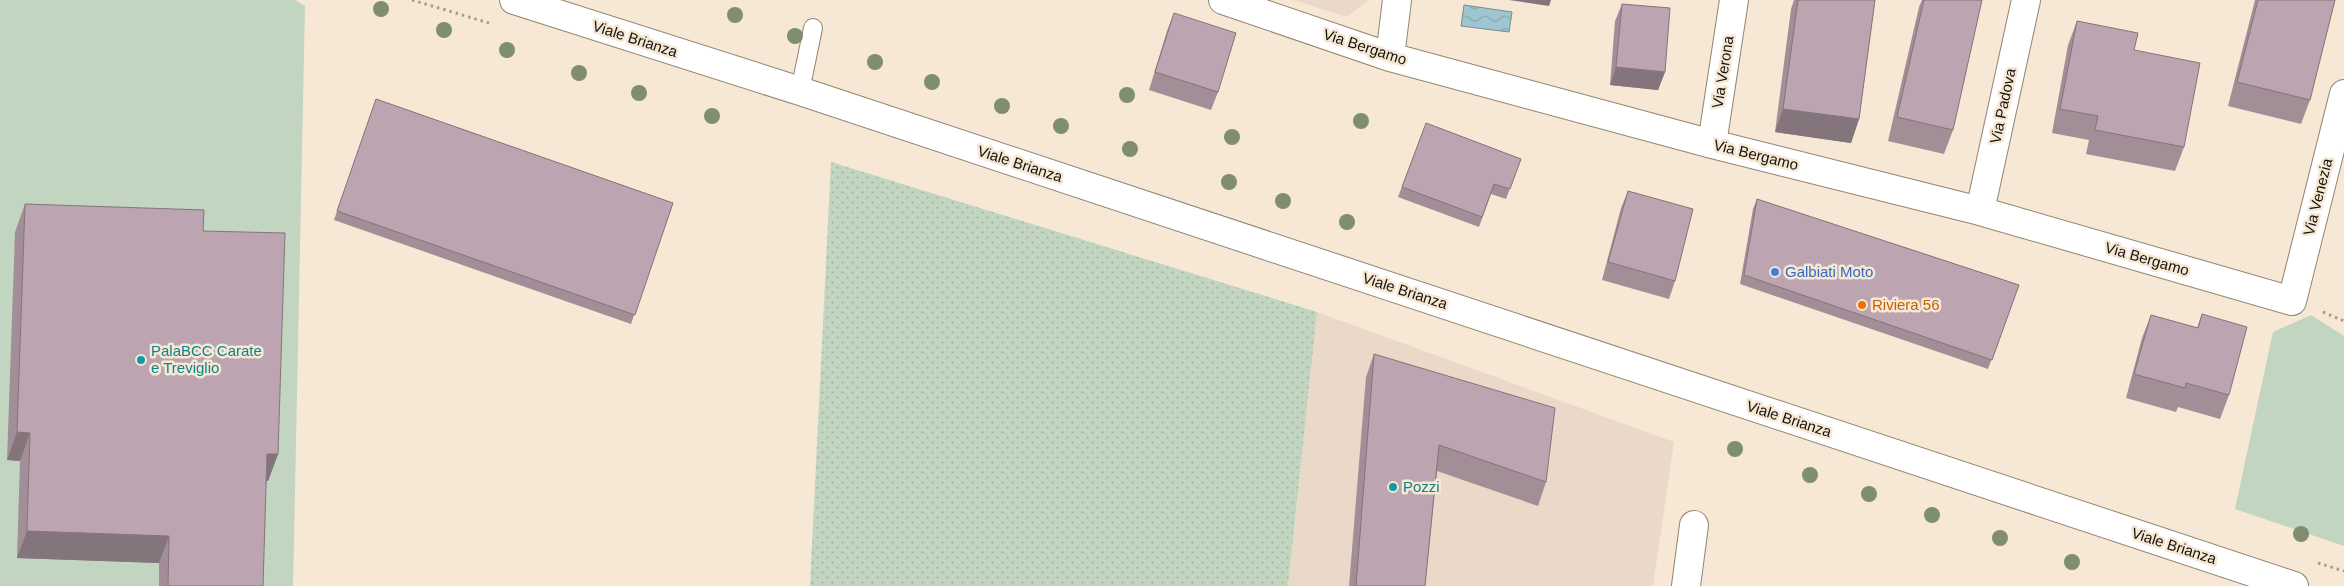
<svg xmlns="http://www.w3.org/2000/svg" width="2344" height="586" viewBox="0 0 2344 586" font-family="Helvetica,sans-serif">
<defs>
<pattern id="grass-dots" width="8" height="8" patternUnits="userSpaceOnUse" patternTransform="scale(1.25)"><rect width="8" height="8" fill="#c1d5c1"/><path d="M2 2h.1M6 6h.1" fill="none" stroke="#a5b6a4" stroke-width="1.8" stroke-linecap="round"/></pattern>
<pattern id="water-waves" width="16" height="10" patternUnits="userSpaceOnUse" patternTransform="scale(1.25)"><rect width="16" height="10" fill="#9fc5d0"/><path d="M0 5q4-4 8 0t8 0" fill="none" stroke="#88a8b1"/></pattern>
</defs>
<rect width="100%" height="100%" fill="#f6e8d4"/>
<path fill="#ead9c8" d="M1294 0H1369L1346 17Z
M1317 312 1674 442 1653 586H1288Z"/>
<path fill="url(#grass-dots)" d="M831 162 1317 312 1288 586H810Z"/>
<path fill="#c1d5c1" d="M0 0H295L305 6 293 586H0Z
M2311 315 2344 336V546L2235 509 2273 332Z"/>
<path fill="url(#water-waves)" stroke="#768f95" d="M1464 5 1512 12 1509 32 1461 26Z"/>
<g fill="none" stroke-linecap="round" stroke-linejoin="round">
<g stroke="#918471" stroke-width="20">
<path id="lane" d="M800 91 813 28"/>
</g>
<g stroke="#918471" stroke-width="30">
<path id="street" d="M1223 0 1390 57 1712 144 1980 211 2292 301 2344 94
M1390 57 1397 0
M1712 144 1734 0
M1980 211 2026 0
M1686 586 1694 525"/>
</g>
<g stroke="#918471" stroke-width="30">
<path id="secondary" d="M514 0 800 91 2294 586"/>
</g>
<path stroke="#a69b8c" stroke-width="3" stroke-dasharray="2.5 4" stroke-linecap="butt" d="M412 0 489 23
M2323 312 2344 321
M2318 563 2344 571"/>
<use href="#lane" stroke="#fff" stroke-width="18"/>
<use href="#street" stroke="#fff" stroke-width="28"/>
<use href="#secondary" stroke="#fff" stroke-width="28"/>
</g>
<g fill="#7f8d71">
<circle cx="381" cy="9" r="8"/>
<circle cx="735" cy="15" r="8"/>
<circle cx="444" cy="30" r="8"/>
<circle cx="795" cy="36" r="8"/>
<circle cx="507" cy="50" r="8"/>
<circle cx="875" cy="62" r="8"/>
<circle cx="579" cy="73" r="8"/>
<circle cx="932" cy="82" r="8"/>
<circle cx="639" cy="93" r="8"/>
<circle cx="1127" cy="95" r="8"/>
<circle cx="1002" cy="106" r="8"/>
<circle cx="712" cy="116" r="8"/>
<circle cx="1361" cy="121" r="8"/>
<circle cx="1061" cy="126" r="8"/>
<circle cx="1232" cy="137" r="8"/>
<circle cx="1130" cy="149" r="8"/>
<circle cx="1229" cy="182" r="8"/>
<circle cx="1283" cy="201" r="8"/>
<circle cx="1347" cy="222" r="8"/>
<circle cx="1735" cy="449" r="8"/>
<circle cx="1810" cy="475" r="8"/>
<circle cx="1869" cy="494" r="8"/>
<circle cx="1932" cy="515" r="8"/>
<circle cx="2301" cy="534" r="8"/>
<circle cx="2000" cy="538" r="8"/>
<circle cx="2072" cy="562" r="8"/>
</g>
<path fill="#a28e97" d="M1794 0H1875L1859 119 1851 143 1775 132 1791 9Z
M1922 0H1982L1953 130 1944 154 1888 141 1919 7Z
M2255 0H2335L2310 100 2301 124 2228 106Z
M1622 4 1665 72 1658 90 1610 85 1615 21Z
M1174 13 1218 92 1211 110 1149 90 1167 31Z
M2077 21 2134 50 2184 147 2175 171 2086 154 2089 140 2052 133 2068 45Z
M376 99 673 203 631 324 334 220Z
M1426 123 1521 159 1506 199 1491 194 1479 227 1398 197Z
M1628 191 1675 281 1669 299 1602 280 1621 208Z
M1757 199 2019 285 1988 369 1740 284 1753 209Z
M25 204 203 231 278 454 268 481H266L263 586H159V563L17 558 20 461 7 460 15 232Z
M2202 314 2229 395 2220 419 2178 407 2176 412 2126 398 2142 338 2151 315 2197 328Z
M1374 354 1546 482 1538 506 1437 471 1425 586H1349L1366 377Z"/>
<path fill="#84747b" d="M1509 0H1551L1549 6Z
M1616 67 1665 72 1658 90 1610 85Z
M1783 109 1859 119 1851 143 1775 132Z
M17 432 30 433 20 461 7 460Z
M267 454H278L268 481H257Z
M27 531 169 536 159 563 17 558Z"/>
<path fill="#bca5b0" stroke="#84747b" d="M1798 0H1875L1859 119 1783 109Z
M1924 0H1982L1953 130 1897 117Z
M2258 0H2335L2310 100 2237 82Z
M1622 4 1670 8 1665 72 1616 67Z
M1174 13 1236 33 1218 92 1155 72Z
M2077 21 2138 33 2134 50 2200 63 2184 147 2095 130 2098 116 2060 109Z
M376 99 673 203 635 315 337 211Z
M1426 123 1521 159 1510 189 1494 184 1482 217 1402 187Z
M1628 191 1693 209 1675 281 1608 262Z
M1757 199 2019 285 1992 360 1744 275Z
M25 204 204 210 203 231 285 233 278 454H267L263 586H168L169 536 27 531 30 433 17 432Z
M2202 314 2247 327 2229 395 2186 383 2185 388 2134 374 2151 315 2198 328Z
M1374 354 1555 408 1546 482 1439 445 1425 586H1356Z"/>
<circle fill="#3f7fe0" stroke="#f6e8d4" stroke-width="2" cx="1775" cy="272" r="5"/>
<circle fill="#e8710a" stroke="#f6e8d4" stroke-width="2" cx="1862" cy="305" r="5"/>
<g fill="#0f9aa8" stroke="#f6e8d4" stroke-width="2">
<circle cx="141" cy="360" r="5"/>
<circle cx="1393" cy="487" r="5"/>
</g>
<g text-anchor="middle" stroke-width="5" stroke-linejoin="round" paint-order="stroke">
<g font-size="15" fill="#17120b" stroke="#f6e8d4">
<text transform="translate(635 39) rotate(18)" y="5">Viale Brianza</text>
<text transform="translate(1365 47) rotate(18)" y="5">Via Bergamo</text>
<text transform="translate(1723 72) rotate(-81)" y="5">Via Verona</text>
<text transform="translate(2003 106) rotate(-78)" y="5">Via Padova</text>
<text transform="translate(1756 155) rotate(14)" y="5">Via Bergamo</text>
<text transform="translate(1020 164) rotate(18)" y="5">Viale Brianza</text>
<text transform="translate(2318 197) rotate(-76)" y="5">Via Venezia</text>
<text transform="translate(2147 259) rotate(16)" y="5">Via Bergamo</text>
<text transform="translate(1405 291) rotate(18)" y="5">Viale Brianza</text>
<text transform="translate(1789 419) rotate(18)" y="5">Viale Brianza</text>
<text transform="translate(2174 546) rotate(18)" y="5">Viale Brianza</text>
</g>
<g font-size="15" fill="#366cbe" stroke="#f6e8d4" text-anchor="start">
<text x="1785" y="277">Galbiati Moto</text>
</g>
<g font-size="15" fill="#c56008" stroke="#f6e8d4" text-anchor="start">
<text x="1872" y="310">Riviera 56</text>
</g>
<g font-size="15" fill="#0d838f" stroke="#f6e8d4" text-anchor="start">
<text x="151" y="356">PalaBCC Carate<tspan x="151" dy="17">e Treviglio</tspan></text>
<text x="1403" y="492">Pozzi</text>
</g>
</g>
</svg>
